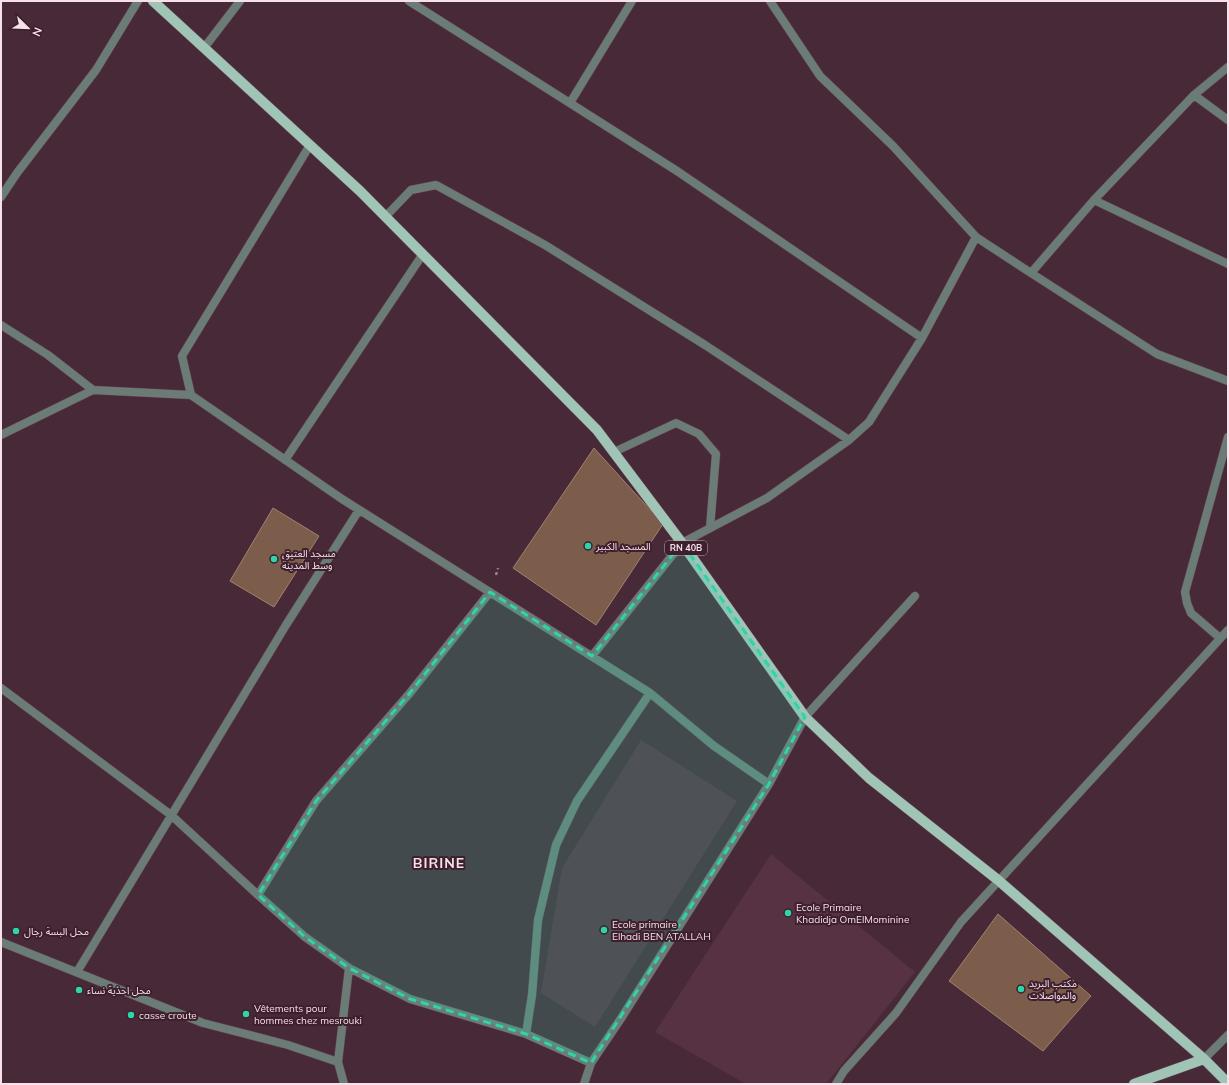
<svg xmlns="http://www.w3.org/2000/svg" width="1229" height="1085" viewBox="0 0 1229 1085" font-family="Mulish,'Noto Sans Arabic',sans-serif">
<rect width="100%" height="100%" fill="#482937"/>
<path fill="#573243" d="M641 740 737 801 595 1027 541 993 562 868Z
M771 854 915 972 826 1084H746L655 1032Z"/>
<path fill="#7c5c4a" stroke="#a4816e" d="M594 448 663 524 596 625 513 568Z
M273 508 319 536 274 607 230 581Z
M998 914 1091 996 1043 1051 949 981Z"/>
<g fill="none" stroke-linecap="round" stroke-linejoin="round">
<g stroke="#644654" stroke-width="9">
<path id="lane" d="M614 452 676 423 699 434 716 454 710 528"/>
</g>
<g stroke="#644654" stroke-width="9">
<path id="street" d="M409 1 677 171 922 338 869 422 849 440 767 498 682 543 592 656
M770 1 820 76 893 146 976 237
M204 48 240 1
M1228 67 1194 95 1094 200 1031 273 1157 354 1228 381
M1194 95 1228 120
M570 103 632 1
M1 197 17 173 96 70 138 1
M1094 200 1228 264
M386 216 411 190 436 185 545 245 705 345 849 440
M1 325 48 355 93 390
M922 338 976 237 1031 273
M191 395 182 356 310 145
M1 435 93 390 191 395 342 499 650 693 714 746 769 784 805 717 915 596
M285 460 423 254
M1220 638 1191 613 1187 603 1185 592 1228 437
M1 688 171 815 258 895 316 801 409 694 490 592
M258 895 305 937 349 968 410 999 526 1034
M1 942 203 1023 288 1045 338 1062 344 1084
M77 972 286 625 359 510
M1204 1059 1228 1035
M338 1062 349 968
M591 1063 526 1034 532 995 538 920 556 845 577 801 650 693
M584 1084 591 1063 622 1017 769 784
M836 1084 844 1071 896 1013 961 922 1228 630"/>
</g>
<g stroke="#644654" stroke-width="11">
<path id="primary" d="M153 1 360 191 597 430 682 543 805 717 869 778 998 880 1204 1059 1228 1083
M1134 1084 1204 1059"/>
</g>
<path stroke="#9d838e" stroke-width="2.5" stroke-dasharray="3 3" stroke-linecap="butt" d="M496 575 498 568"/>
<use href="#lane" stroke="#6b7c76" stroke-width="8"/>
<use href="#street" stroke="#6b7c76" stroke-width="8"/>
<use href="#primary" stroke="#a0c4b6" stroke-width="10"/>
</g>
<path fill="#2fd4aa" fill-opacity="0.2" stroke="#2fd4aa" stroke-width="3" stroke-dasharray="8 5" stroke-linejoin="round" d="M682 543 805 717 769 784 591 1063 526 1034 410 999 349 968 305 937 258 895 316 801 409 694 490 592 592 656Z"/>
<g fill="#2fd4aa" stroke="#3d1f2d" stroke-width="1.5">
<circle cx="588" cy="546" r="4"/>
<circle cx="274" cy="559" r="4"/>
<circle cx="788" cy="913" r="4"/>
<circle cx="604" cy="930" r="4"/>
<circle cx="16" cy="931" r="4"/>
<circle cx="1021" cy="989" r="4"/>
<circle cx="79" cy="990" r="4"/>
<circle cx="246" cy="1014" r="4"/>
<circle cx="131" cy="1015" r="4"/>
</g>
<g text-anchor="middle" stroke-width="4" stroke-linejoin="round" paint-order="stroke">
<rect fill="#3d1f2d" stroke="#bea7b1" stroke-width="1" x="665" y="541" width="42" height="14" rx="3"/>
<g font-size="9" font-weight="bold" fill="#f6e1ea">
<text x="686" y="551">RN 40B</text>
</g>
<g font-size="10" fill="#f6e1ea" stroke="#3d1f2d" text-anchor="start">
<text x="596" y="550">المسجد الكبير</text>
<text x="282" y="557">مسجد العتيق<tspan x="282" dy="12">وسط المدينة</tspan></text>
<text x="796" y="911">Ecole Primaire<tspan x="796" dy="12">Khadidja OmElMominine</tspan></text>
<text x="612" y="928">Ecole primaire<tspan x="612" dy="12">Elhadi BEN ATALLAH</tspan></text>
<text x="24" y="935">محل البسة رجال</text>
<text x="1029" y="987">مكتب البريد<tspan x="1029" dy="12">والمواصلات</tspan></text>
<text x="87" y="994">محل احذية نساء</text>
<text x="254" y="1012">Vêtements pour<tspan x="254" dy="12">hommes chez mesrouki</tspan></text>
<text x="139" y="1019">casse croute</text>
</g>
<g font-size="14" font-weight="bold" letter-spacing="1" fill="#f6e1ea" stroke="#3d1f2d">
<text x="439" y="868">BIRINE</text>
</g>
</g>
<rect width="1229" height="1085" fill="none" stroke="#f6e1ea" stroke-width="4"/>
<g transform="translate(28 28) rotate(113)" stroke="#3d1f2d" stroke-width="3" paint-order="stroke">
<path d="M0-3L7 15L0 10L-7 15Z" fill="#f6e1ea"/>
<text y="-6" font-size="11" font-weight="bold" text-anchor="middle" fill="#f6e1ea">N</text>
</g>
</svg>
